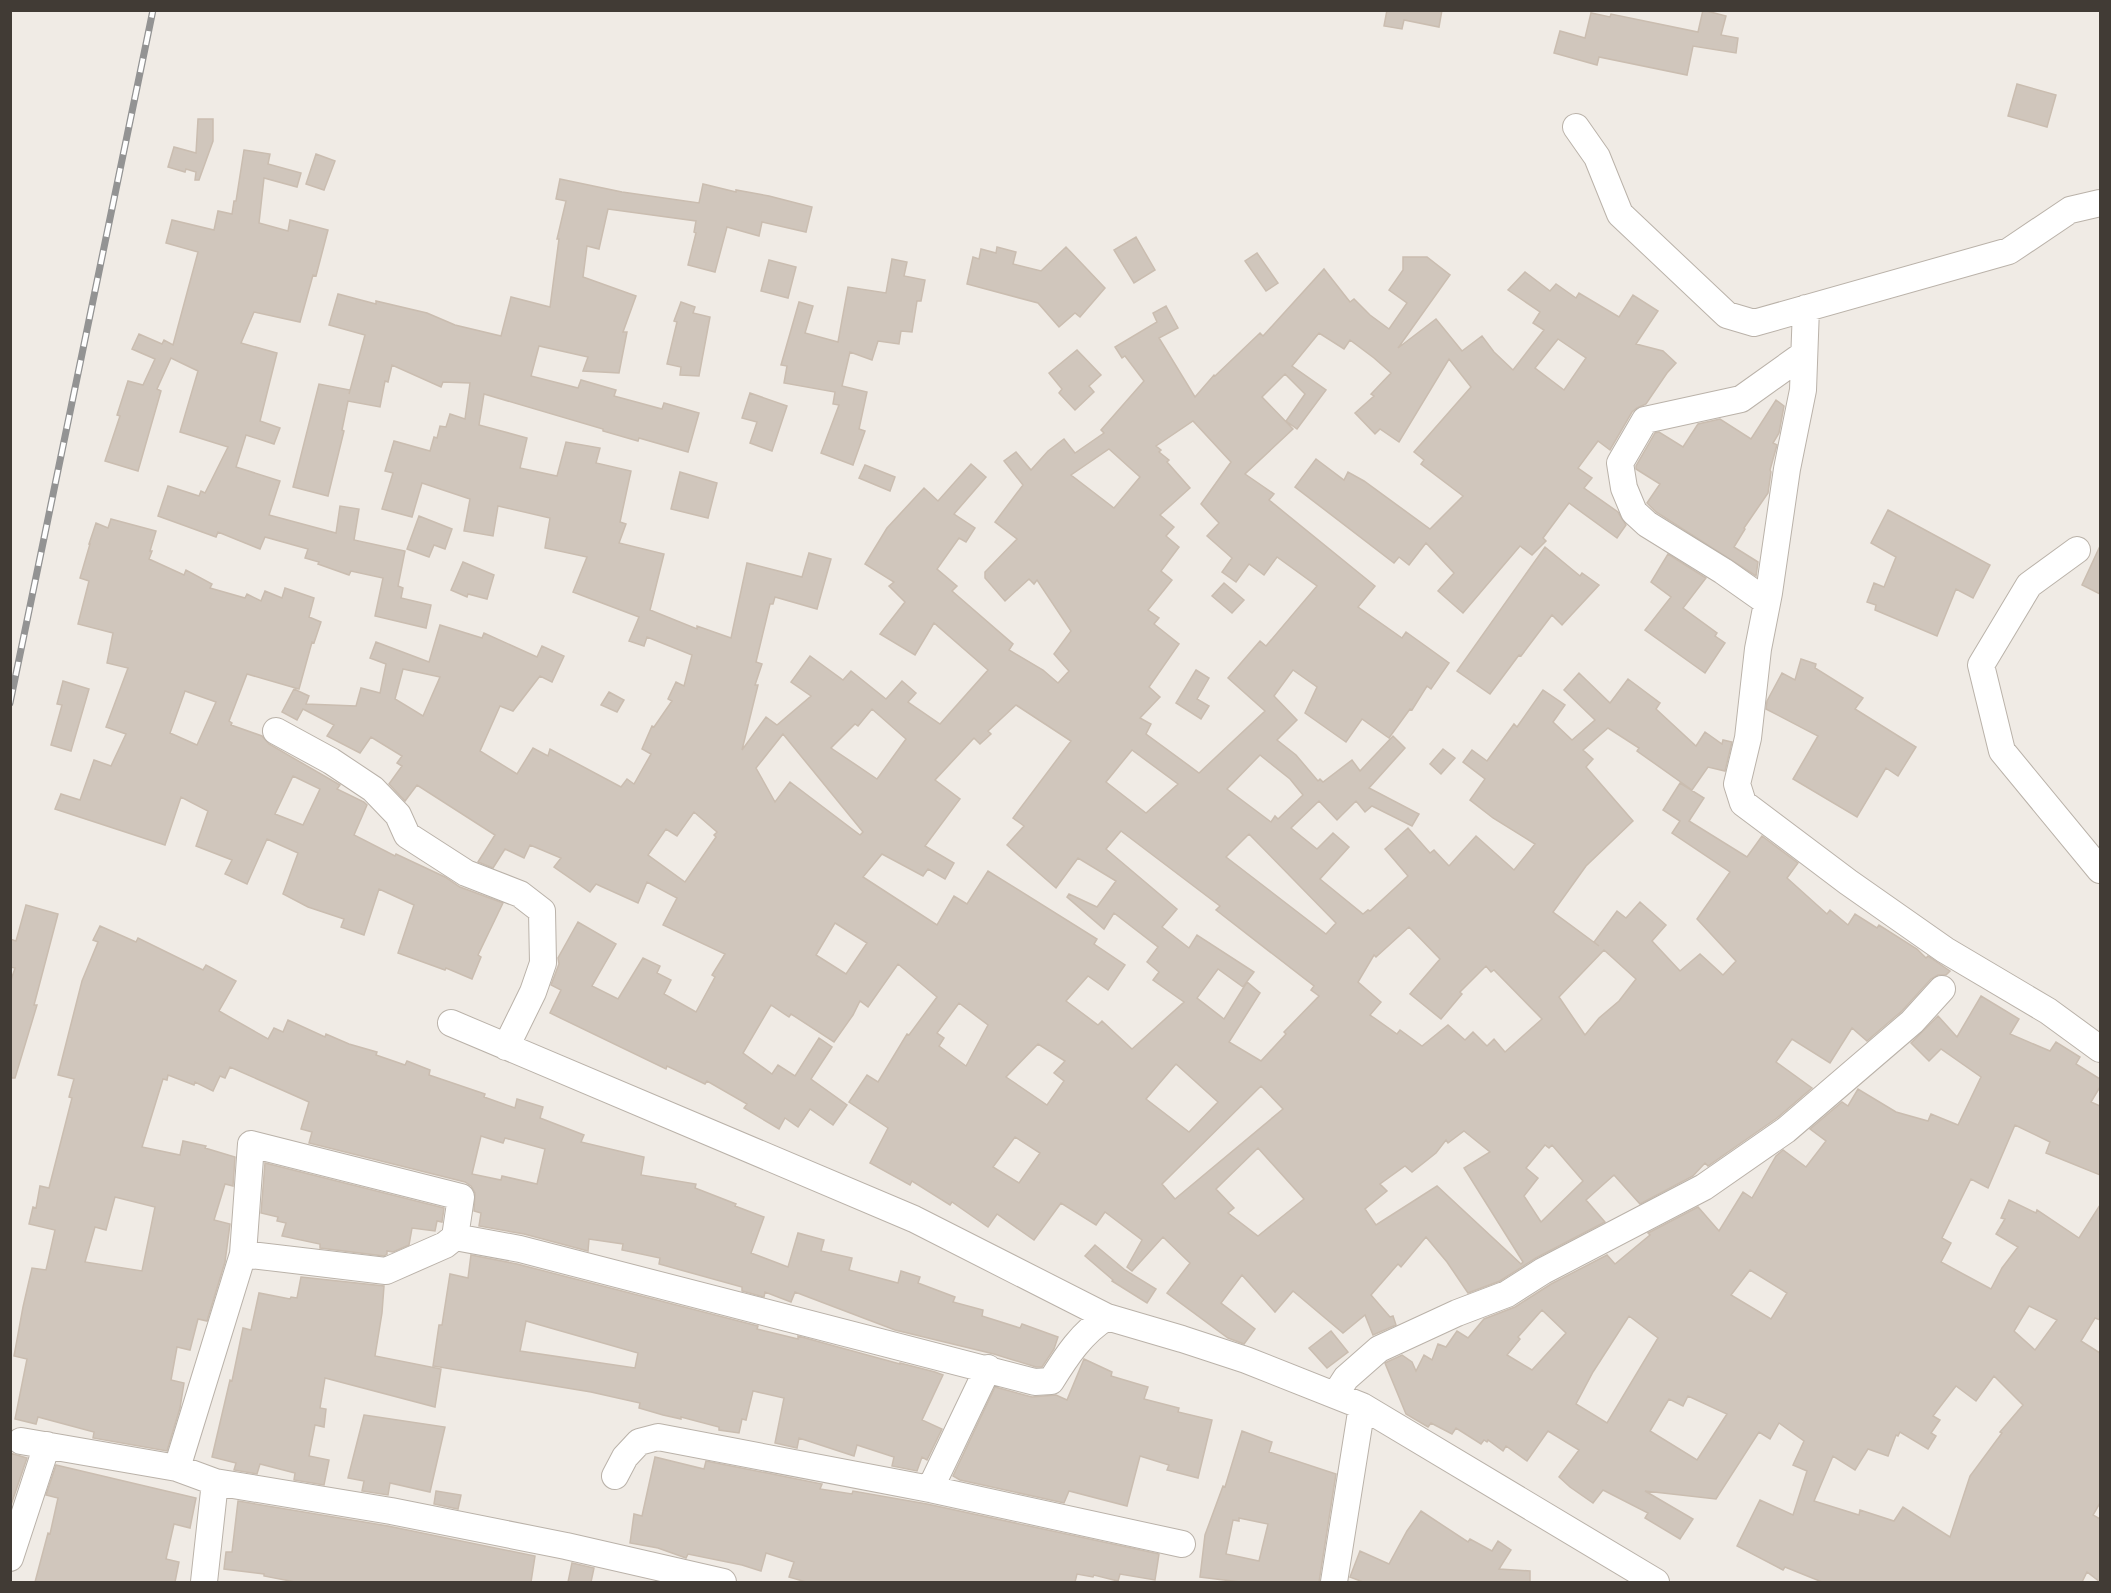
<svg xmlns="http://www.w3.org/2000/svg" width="2111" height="1593" viewBox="0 0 2111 1593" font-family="Commissioner,sans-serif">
<rect width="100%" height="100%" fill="#f0ebe5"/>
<path fill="#d0c6bc" stroke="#cabdb0" stroke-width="1.5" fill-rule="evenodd" d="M1387 10H1442L1439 27 1404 20 1402 29 1384 26Z
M1703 10 1726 16 1721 35 1738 38 1736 53 1693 46 1687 75 1599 57 1597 65 1554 53 1560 31 1585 38 1591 13 1610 17 1611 14 1698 32Z
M2017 84 2056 95 2047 127 2008 116Z
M198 119H213V141L199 180H195L196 172 186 169 185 172 168 167 174 147 196 153Z
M244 150 270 154 268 164 301 173 297 187 264 178 259 223 288 231 290 220 328 230 316 276 313 275 300 322 254 312 241 343 277 353 260 421 280 428 274 444 246 435 236 467 280 481 269 515 336 533 340 506 359 509 354 540 405 551 398 586 403 588 401 598 431 605 426 628 375 616 383 578 351 571 349 575 318 564 319 562 305 558 308 549 265 537 260 549 218 532 216 537 158 516 168 486 199 496 201 491 205 493 228 447 180 432 198 371 171 358 157 389 161 391 138 471 105 461 120 416 117 415 128 381 143 385 155 359 132 349 139 334 162 344 164 340 173 345 198 252 166 243 172 220 214 230 218 211 232 214 234 201H236Z
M316 154 335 161 324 190 306 184Z
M560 179 622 192 699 203 703 184 736 192V190L769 196 812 207 806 232 762 222 759 236 727 227 715 272 688 265 696 233 694 232 696 221 608 209 599 249 587 246 583 277 636 296 623 332H627L619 373 583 371 588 357 539 346 531 376 578 388 581 380 616 390 614 396 662 409 664 403 699 413 688 452 639 438 638 441 603 431V429L484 394 479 425 527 438 520 468 557 476 566 442 600 448 596 463 631 471 620 522 626 524 619 543 664 554 650 610 697 629V626L731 638 747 563 802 577 809 553 831 559 817 609 775 597 773 604H770L756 662 762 664 755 685H758L742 750 766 717 777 725 811 696 791 682 810 656 843 680 851 671 886 699 902 681 916 693 908 702 940 724 988 670 934 623 915 655 880 634 905 602 889 586 894 582 865 564 887 528 924 488 938 501 971 464 986 477 954 514 975 528 966 542 959 538 937 569 957 586 952 591 1013 644 1009 650 1043 670 1058 683 1069 671 1054 654 1071 631 1037 580 1034 584 1029 579 1005 601 985 578V572L1017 539 995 522 1023 485 1004 461 1016 452 1031 470 1048 451 1064 439 1075 453 1104 433 1101 430 1144 381 1125 356 1122 358 1115 347 1157 322 1153 313 1166 306 1178 328 1159 338 1195 397 1214 375 1215 376 1260 333 1263 336 1324 269 1350 302 1354 299 1370 315 1389 329 1407 303 1389 290 1403 270V257H1427L1450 275 1398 348 1436 319 1462 351 1482 336 1494 352 1513 370 1544 330 1533 323 1540 312 1508 290 1525 272 1550 291 1556 284 1576 298 1579 293 1619 317 1633 295 1658 311 1636 344 1663 351 1676 363 1667 373 1646 404 1637 408 1632 412 1610 450 1598 441 1578 468 1592 478 1584 488 1618 512 1626 525 1617 538 1569 503 1543 538 1546 541 1532 555 1520 546 1463 613 1438 591 1454 573 1426 543 1409 565 1399 557 1394 563 1295 487 1316 459 1344 480 1348 472 1364 481 1430 529 1463 496 1421 464 1424 460 1414 452 1471 387 1449 359 1399 442 1380 429 1375 434 1355 413 1374 396 1371 394 1391 373 1374 358 1350 340 1344 349 1319 333 1292 366 1326 390 1297 429 1286 421 1305 394 1285 374 1262 397 1293 429 1245 474 1274 494 1269 500 1375 586 1358 607 1402 638 1406 632 1449 663 1431 689 1427 686 1412 710 1410 709 1389 738 1362 719 1346 742 1305 713 1317 687 1293 670 1274 696 1297 720 1277 740 1296 755 1318 781 1320 779 1323 782 1352 760 1360 771 1393 736 1405 748 1369 788 1419 814 1412 826 1372 806 1365 812 1356 801 1337 820 1319 801 1291 828 1317 849 1333 833 1349 847 1320 879 1363 914 1368 910 1370 911 1408 876 1385 849 1408 828 1430 853 1434 850 1449 866 1476 836 1514 870 1535 844 1493 818 1470 800 1485 779 1463 762 1472 750 1487 761 1514 724 1517 727 1543 690 1565 705 1553 722 1572 740 1595 720 1564 690 1579 673 1610 703 1628 679 1660 703 1656 709 1696 746 1705 732 1722 744 1723 740 1732 742 1725 771 1708 767 1692 790 1637 751 1639 748 1608 728 1583 750 1593 759 1586 767 1633 821 1586 866 1553 912 1599 946 1594 942 1617 911 1626 918 1640 902 1666 925 1652 941 1680 971 1700 954 1723 975 1736 961 1697 919 1730 872 1672 833 1680 821 1663 810 1680 783 1704 798 1689 821 1747 857 1762 836 1798 863 1787 878 1827 914 1830 910 1848 925 1855 914 1877 928 1879 925 1917 949 1926 958 1928 956 1950 971 1946 975H1938L1931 979 1902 1011 1867 1041 1852 1028 1830 1063 1792 1039 1776 1062 1812 1088 1777 1118 1708 1166 1705 1163 1693 1176 1640 1204 1614 1175 1586 1200 1605 1222 1536 1258 1500 1281 1468 1293 1447 1262 1426 1237 1401 1267 1398 1264 1371 1295 1390 1317 1393 1316 1396 1325 1373 1335 1365 1315 1343 1333 1293 1291 1275 1312 1242 1275 1221 1303 1255 1329 1244 1344 1228 1338 1167 1293 1190 1263 1163 1237 1132 1271 1127 1267 1142 1240 1105 1212 1096 1225 1061 1203 1034 1240 997 1214 988 1227 952 1202 950 1205 912 1181 910 1185 870 1163 888 1128 849 1102 867 1075 878 1082 907 1034 909 1035 937 997 898 964 868 1007 860 1001 853 1015 834 1042 791 1014 789 1017 771 1005 743 1053 772 1074 778 1065 795 1076 819 1038 832 1047 811 1079 847 1105 833 1125 810 1109 798 1127 785 1118 779 1129 744 1108 747 1104 707 1081 705 1084 667 1066 666 1069 550 1013 561 990 551 985 559 964 558 958 578 922 616 944 592 986 618 999 643 958 660 966 657 973 671 980 664 994 696 1012 715 977 712 975 725 954 663 925 677 898 647 882 638 903 596 884 590 892 554 867 561 858 530 845 524 858 505 849 493 868 478 862 495 835 417 785 405 801 389 784 402 766 397 763 402 756 371 737 360 753 327 736 334 725 303 709 297 720 282 712 294 689 309 696 306 704 356 706 361 688 380 693 386 664 370 658 376 642 429 662 440 625 482 638 484 633 537 657 542 646 564 656 552 682 540 676 513 711 500 706 480 751 517 774 533 748 548 756 550 749 621 787 627 779 634 784 651 754 642 749 652 726 654 727 672 701 668 699 676 682 684 686 692 655 647 637 644 646 629 641 639 617 573 592 587 557 545 548 550 518 498 506 493 536 464 531 470 499 422 483 412 517 382 509 393 473 385 471 394 441 430 451 434 437 437 438 440 426 446 427 450 414 465 419 470 383 443 382 441 387 392 365 388 382 385 381 380 407 348 401 342 430 344 431 328 496 293 487 319 384 350 390 349 394 365 335 329 325 338 294 376 304V301L427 313 455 325 501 336 511 297 550 307 559 239H557L566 201 556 199ZM1558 339 1586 358 1564 390 1535 368ZM1193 421 1231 462 1201 504 1219 523 1207 536 1232 558 1222 572 1236 582 1249 564 1264 575 1277 557 1317 586 1266 646 1260 641 1228 678 1265 711 1199 773 1146 734 1151 724 1140 718 1160 697 1149 687 1179 644 1154 624 1159 618 1148 610 1172 580 1161 571 1179 547 1166 536 1174 527 1160 515 1190 488 1167 462 1169 460 1159 452 1161 450 1156 446ZM1109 449 1140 477 1114 508 1071 475ZM403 669 440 677 423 716 395 699ZM1016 705 1071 741 1013 818 1024 826 1007 845 1056 888 1078 858 1116 881 1097 907 1069 894 1067 897 1104 929 1114 913 1158 947 1147 962 1159 972 1153 980 1184 1002 1132 1049 1102 1021 1098 1025 1066 1001 1088 976 1108 990 1125 965 1094 944 1097 939 988 871 967 904 954 896 937 925 863 877 882 854 923 876 928 869 945 879 954 863 925 846 960 799 935 780 974 738 980 744 991 734 988 731ZM872 709 906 739 877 779 831 748 855 724 858 726ZM783 734 863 832 860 835 790 782 775 802 756 768ZM1132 750 1178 784 1146 813 1106 782ZM1260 755 1290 779 1303 795 1278 819 1275 816 1271 822 1227 789ZM694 812 717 832 714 835 716 837 685 882 648 855 666 829 677 836ZM1121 831 1220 906 1216 910 1314 986 1311 990 1319 996 1284 1032 1286 1034 1261 1061 1229 1042 1260 993 1247 982 1224 1019 1197 998 1218 969 1243 987 1254 972 1197 935 1189 948 1162 927 1177 909 1106 849ZM1249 834 1336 923 1326 934 1226 857ZM835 923 867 943 846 974 816 955ZM1409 927 1440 959 1410 994 1441 1019 1462 994 1460 992 1486 966 1491 972 1494 970 1542 1019 1505 1052 1494 1039 1487 1046 1473 1032 1465 1040 1448 1025 1422 1046 1400 1030 1397 1034 1370 1015 1381 1002 1358 982 1374 955 1376 957ZM1604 950 1636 979 1619 1001 1599 1018 1585 1035 1559 997ZM959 1003 988 1025 966 1066 939 1046 944 1038 937 1033ZM1038 1044 1065 1061 1054 1073 1064 1081 1047 1105 1006 1077ZM1176 1064 1218 1102 1189 1132 1146 1099ZM1261 1086 1283 1109 1175 1199 1162 1184ZM1464 1131 1490 1152 1464 1168 1523 1262 1521 1264 1437 1186 1376 1225 1365 1209 1387 1191 1380 1184 1405 1166 1412 1172 1436 1153 1446 1140 1448 1143ZM1015 1137 1040 1153 1019 1183 993 1167ZM1545 1145 1549 1148 1552 1145 1583 1181 1541 1222 1524 1196 1538 1178 1526 1168ZM1258 1148 1304 1199 1258 1236 1228 1213 1234 1208 1216 1189Z
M1136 237 1155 270 1134 283 1114 250Z
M997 247 1016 252 1013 264 1041 271 1066 247 1105 288 1080 317 1075 313 1059 327 1038 303 967 284 973 257 979 259 981 249 996 253Z
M1257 253 1278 283 1266 291 1245 261Z
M892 259 907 262 904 276 925 280 921 301H917L912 332 901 331 899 344 878 341 872 360 850 352 842 386 867 392 859 429 865 431 853 465 821 453 839 405 833 404 835 392 784 383 787 366 781 365 799 302 813 306 805 333 838 342 848 287 886 293Z
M769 260 796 267 788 298 761 291Z
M681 302 695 307 693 313 710 317 699 376 680 375 681 367 667 364 677 322 674 321Z
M1077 350 1101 375 1089 386 1094 392 1075 410 1059 393 1062 389 1049 373Z
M750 393 787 406 772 451 750 443 757 422 742 418Z
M1776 400 1784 406 1779 433 1773 443 1777 445 1770 470 1771 472 1768 493 1744 528 1745 529 1734 547 1758 562 1756 576 1656 512 1647 503 1660 484 1636 469V466L1655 433 1659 432 1683 447 1698 424 1720 419 1751 439Z
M865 465 895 477 890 491 859 478Z
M680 472 717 483 708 518 671 509Z
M1888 510 1990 565 1973 598 1956 589 1937 636 1875 610 1876 605 1867 602 1874 583 1884 587 1896 557 1871 543Z
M419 516 452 529 445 549 434 545 429 557 407 549Z
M111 519 156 531 150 551H152L149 559 184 575 186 570 212 584 210 588 245 598 247 594 261 601 265 591 282 598 285 588 314 598 309 617 321 622 314 643 312 642 299 689 247 674 229 721 232 723 231 725 262 736 269 744 340 785 337 789 364 802 367 805 354 835 395 856 396 854 445 877 460 887 503 903 478 955 481 957 472 979 446 968 445 970 398 953 414 905 379 889 364 935 341 927 344 919 308 907 283 894 298 853 267 839 247 884 225 874 232 860 196 846 208 811 181 797 165 845 55 809 61 794 80 800 94 760 111 766 126 734 106 727 128 668 107 663 113 633 78 624 89 581 80 578 90 544H89L96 523 108 528ZM185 691 216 702 197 745 170 733ZM293 776 320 789 303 825 275 814Z
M2100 546V594L2082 585Z
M1545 547 1580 576 1582 573 1599 585 1562 625 1552 615 1521 656 1519 655 1490 694 1457 671Z
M1668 554 1706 578 1683 608 1717 633 1715 636 1725 643 1705 673 1645 630 1671 597 1651 582Z
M463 562 494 575 487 599 468 594 467 597 451 590Z
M1224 583 1244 600 1232 613 1212 596Z
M1801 659 1816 664 1815 668 1863 698 1855 709 1916 747 1898 776 1886 768 1857 817 1793 779 1818 736 1766 709 1767 701 1782 673 1795 680Z
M1196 670 1209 678 1197 699 1209 706 1201 719 1176 703Z
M63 681 89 689 71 751 51 745 62 705 57 704Z
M609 692 624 700 617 712 601 705Z
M1443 749 1455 758 1441 774 1430 764Z
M26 905 58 914 34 1005H37L15 1078H10V983L15 968 10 967V939L16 941Z
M100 926 136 942 138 938 203 970 206 965 236 981 219 1011 268 1039 274 1028 283 1032 288 1020 325 1037 326 1034 349 1044 377 1052 376 1055 405 1065 407 1061 430 1070 429 1075 485 1094 484 1097 515 1108 517 1099 543 1107 540 1118 584 1135 581 1142 644 1157 641 1175 696 1184 695 1188 736 1204 735 1206 764 1217 751 1253 788 1267 798 1233 824 1240 821 1251 852 1258 849 1270 898 1283 901 1271 920 1277 918 1283 955 1297 953 1302 983 1310 982 1316 1020 1328 1022 1324 1058 1337 1054 1349 1042 1367H1036L994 1354 895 1330 795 1292 791 1302 765 1292 764 1297 742 1291V1287L659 1264 660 1258 622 1250 623 1244 589 1239 588 1251 524 1234 479 1226 481 1213 474 1211 475 1193 471 1186 465 1182 309 1143 312 1132 301 1129 309 1102 230 1067 225 1078 220 1076 213 1091 195 1082 194 1085 168 1075 167 1080 163 1079 142 1147 180 1155 183 1141 206 1146 205 1148 235 1157 233 1186 225 1184 214 1220 230 1224 225 1262 207 1321 198 1319 190 1350 177 1347 171 1380 184 1383 180 1408 167 1451 93 1438 94 1432 38 1417 36 1424 15 1419 27 1359 14 1356 23 1307 32 1268 46 1270 55 1230 29 1224 33 1207 36 1208 40 1186 49 1188 72 1098 69 1097 74 1079 58 1075 82 981 98 942 93 940ZM481 1136 503 1143 505 1138 545 1149 537 1184 502 1176 501 1180 472 1174ZM115 1197 155 1207 142 1271 85 1262 95 1227 106 1230Z
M1981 996 2019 1019 2010 1034 2050 1051 2056 1042 2080 1057 2076 1064 2100 1079V1087L2091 1102 2100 1106V1175L2046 1153 2050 1142 2015 1125 1988 1188 1971 1179 1942 1238 1951 1243 1941 1262 1991 1289 2002 1268 2018 1247 1996 1234 2005 1219 2001 1218 2009 1200 2036 1213 2037 1210 2079 1238 2100 1205V1320L2095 1318 2081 1341 2100 1353V1503L2093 1515 2100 1519V1582L2087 1572 2082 1582H1822L1785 1567 1783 1570 1737 1546 1760 1500 1793 1515 1807 1471 1793 1465 1804 1441 1779 1423 1770 1439 1759 1432 1716 1499 1645 1491 1693 1519 1680 1539 1645 1518 1648 1513 1603 1490 1593 1503 1570 1487 1559 1477 1579 1450 1548 1431 1527 1461 1506 1446 1503 1451 1488 1440 1487 1442 1484 1440 1481 1444 1456 1428 1452 1434 1431 1423 1428 1427 1406 1414 1385 1363 1387 1362 1402 1355 1412 1362 1416 1371 1424 1355 1432 1360 1438 1344 1446 1347 1457 1331 1468 1338 1484 1319 1515 1307 1551 1284 1607 1255 1615 1264 1650 1235 1648 1233 1698 1207 1719 1231 1743 1192 1752 1198 1776 1156 1783 1150 1806 1167 1826 1141 1810 1129 1842 1102 1848 1106 1858 1089 1896 1112 1928 1121 1931 1114 1958 1125 1981 1077 1941 1049 1929 1061 1911 1043 1938 1016 1957 1037ZM1750 1270 1787 1293 1771 1319 1731 1295ZM2029 1306 2057 1320 2035 1350 2014 1331ZM1542 1310 1566 1333 1532 1370 1507 1355 1520 1339 1518 1337ZM1629 1316 1658 1338 1607 1423 1576 1404 1593 1372ZM1994 1376 2023 1405 2000 1432 2002 1433 1970 1476 1950 1537 1903 1507 1894 1521 1860 1510 1859 1515 1814 1501 1833 1456 1855 1470 1868 1449 1888 1456 1896 1435 1898 1436 1900 1432 1928 1449 1936 1436 1931 1433 1940 1420 1933 1416 1956 1386 1976 1401ZM1688 1396 1727 1414 1697 1460 1650 1431 1669 1399 1683 1406Z
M265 1163 444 1208 442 1222 437 1221 435 1231 412 1228 409 1245 393 1252 387 1251V1254L384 1256 320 1248V1244L282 1236 286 1223 277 1221 278 1217 261 1213Z
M1095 1245 1125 1270 1156 1289 1147 1303 1112 1281 1113 1280 1085 1256Z
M471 1255 517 1264 758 1326 757 1329 798 1339V1336L900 1364V1363L935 1372 943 1375 922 1420 942 1429 927 1460 922 1457 917 1471 892 1466 894 1457 857 1445 854 1456 799 1438 797 1448 775 1443 784 1398 753 1391 746 1420 742 1419 739 1433 719 1430V1427L681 1417V1419L663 1415 639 1408 640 1403 591 1392 433 1366 439 1325H442L450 1274 468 1278ZM526 1321 638 1353 635 1368 520 1351Z
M301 1277 384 1286 382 1313 375 1356 441 1369 435 1407 325 1378 320 1408 326 1409 324 1427 315 1425 309 1456 329 1460 324 1485 294 1480 295 1473 260 1464 257 1474 234 1470 236 1463 212 1457 230 1380 232 1381 243 1328 251 1330 259 1293 290 1299 291 1297 297 1298Z
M1331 1331 1348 1352 1327 1368 1309 1348Z
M1084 1359 1112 1372 1111 1376 1148 1387 1144 1399 1179 1408 1178 1412 1212 1420 1198 1478 1167 1470 1169 1465 1140 1456 1127 1506 1069 1491 1064 1503 960 1480 953 1476 995 1387 1032 1397 1056 1395 1067 1400Z
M364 1415 445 1427 430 1492 390 1483 388 1495 362 1491 364 1481 348 1478Z
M1242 1431 1272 1442 1269 1452 1336 1474 1319 1582H1240L1200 1577 1205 1535 1223 1486 1225 1487ZM1239 1518 1268 1524 1259 1561 1226 1554 1233 1520 1239 1521Z
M10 1453 27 1458 10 1508Z
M655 1457 704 1469 706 1461 822 1484 820 1489 852 1494 853 1491 927 1504 1159 1554 1155 1580 1120 1574 1118 1581 1094 1575 1093 1577 1077 1574 1075 1582H806L789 1577 794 1562 766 1553 761 1571 742 1565 688 1554 686 1558 658 1548 630 1543 634 1514 642 1516Z
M56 1465 196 1498 190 1528 174 1524 166 1559 179 1562 175 1582H35L48 1533 50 1534 58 1498 46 1495Z
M436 1491 461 1495 458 1509 434 1504Z
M238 1501 388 1526 535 1556 531 1582H295L264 1576V1574L224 1569 226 1552H232Z
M1421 1511 1468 1542 1470 1539 1492 1551 1498 1541 1511 1550 1499 1569 1530 1571V1582H1363L1350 1577 1360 1551 1389 1564 1407 1531Z
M572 1563 594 1568 591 1582H568Z"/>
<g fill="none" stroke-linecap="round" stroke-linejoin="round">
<g stroke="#bab2a9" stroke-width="28">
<path id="minor" d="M1576 127 1597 157 1620 214 1727 315 1754 323 2009 251 2070 210 2100 203
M1806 308 1803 390 1787 469 1769 593 1758 649 1748 738 1737 784 1743 803 1848 882 1945 950 2048 1011 2100 1049
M2077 550 2029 585 1981 665 2002 751 2100 870
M1767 602 1723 571 1647 524 1634 512 1624 488 1620 463 1645 420 1741 399 1804 354
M276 731 331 761 373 789 398 815 407 835 466 873 520 894 542 911 543 963 533 992 506 1047
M451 1023 914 1219 1107 1317 1182 1339 1246 1360 1362 1406 1656 1582
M243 1254 386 1271 445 1245 455 1237 520 1249 1035 1382 1051 1381C1066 1357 1082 1332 1107 1317
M1335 1395 1346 1378 1379 1349 1457 1313 1507 1294 1543 1271 1704 1187 1786 1130 1912 1022 1942 989
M21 1441 177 1468 215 1482 391 1511 566 1546 723 1582
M177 1468 243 1254 251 1144 461 1197 455 1237
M615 1476 625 1457 639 1442 658 1437 930 1489 1182 1544
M930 1489 988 1368
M10 1558 47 1445
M204 1582 215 1482
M1334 1582 1362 1406"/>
</g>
<use href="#minor" stroke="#fff" stroke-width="26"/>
<g stroke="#939393" stroke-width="7">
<path id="rail" d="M10 703 153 10"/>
</g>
<use href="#rail" stroke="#fff" stroke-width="4.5" stroke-dasharray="14" stroke-linecap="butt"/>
</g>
<rect width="2111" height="1593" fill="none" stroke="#413b35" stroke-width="24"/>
</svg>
